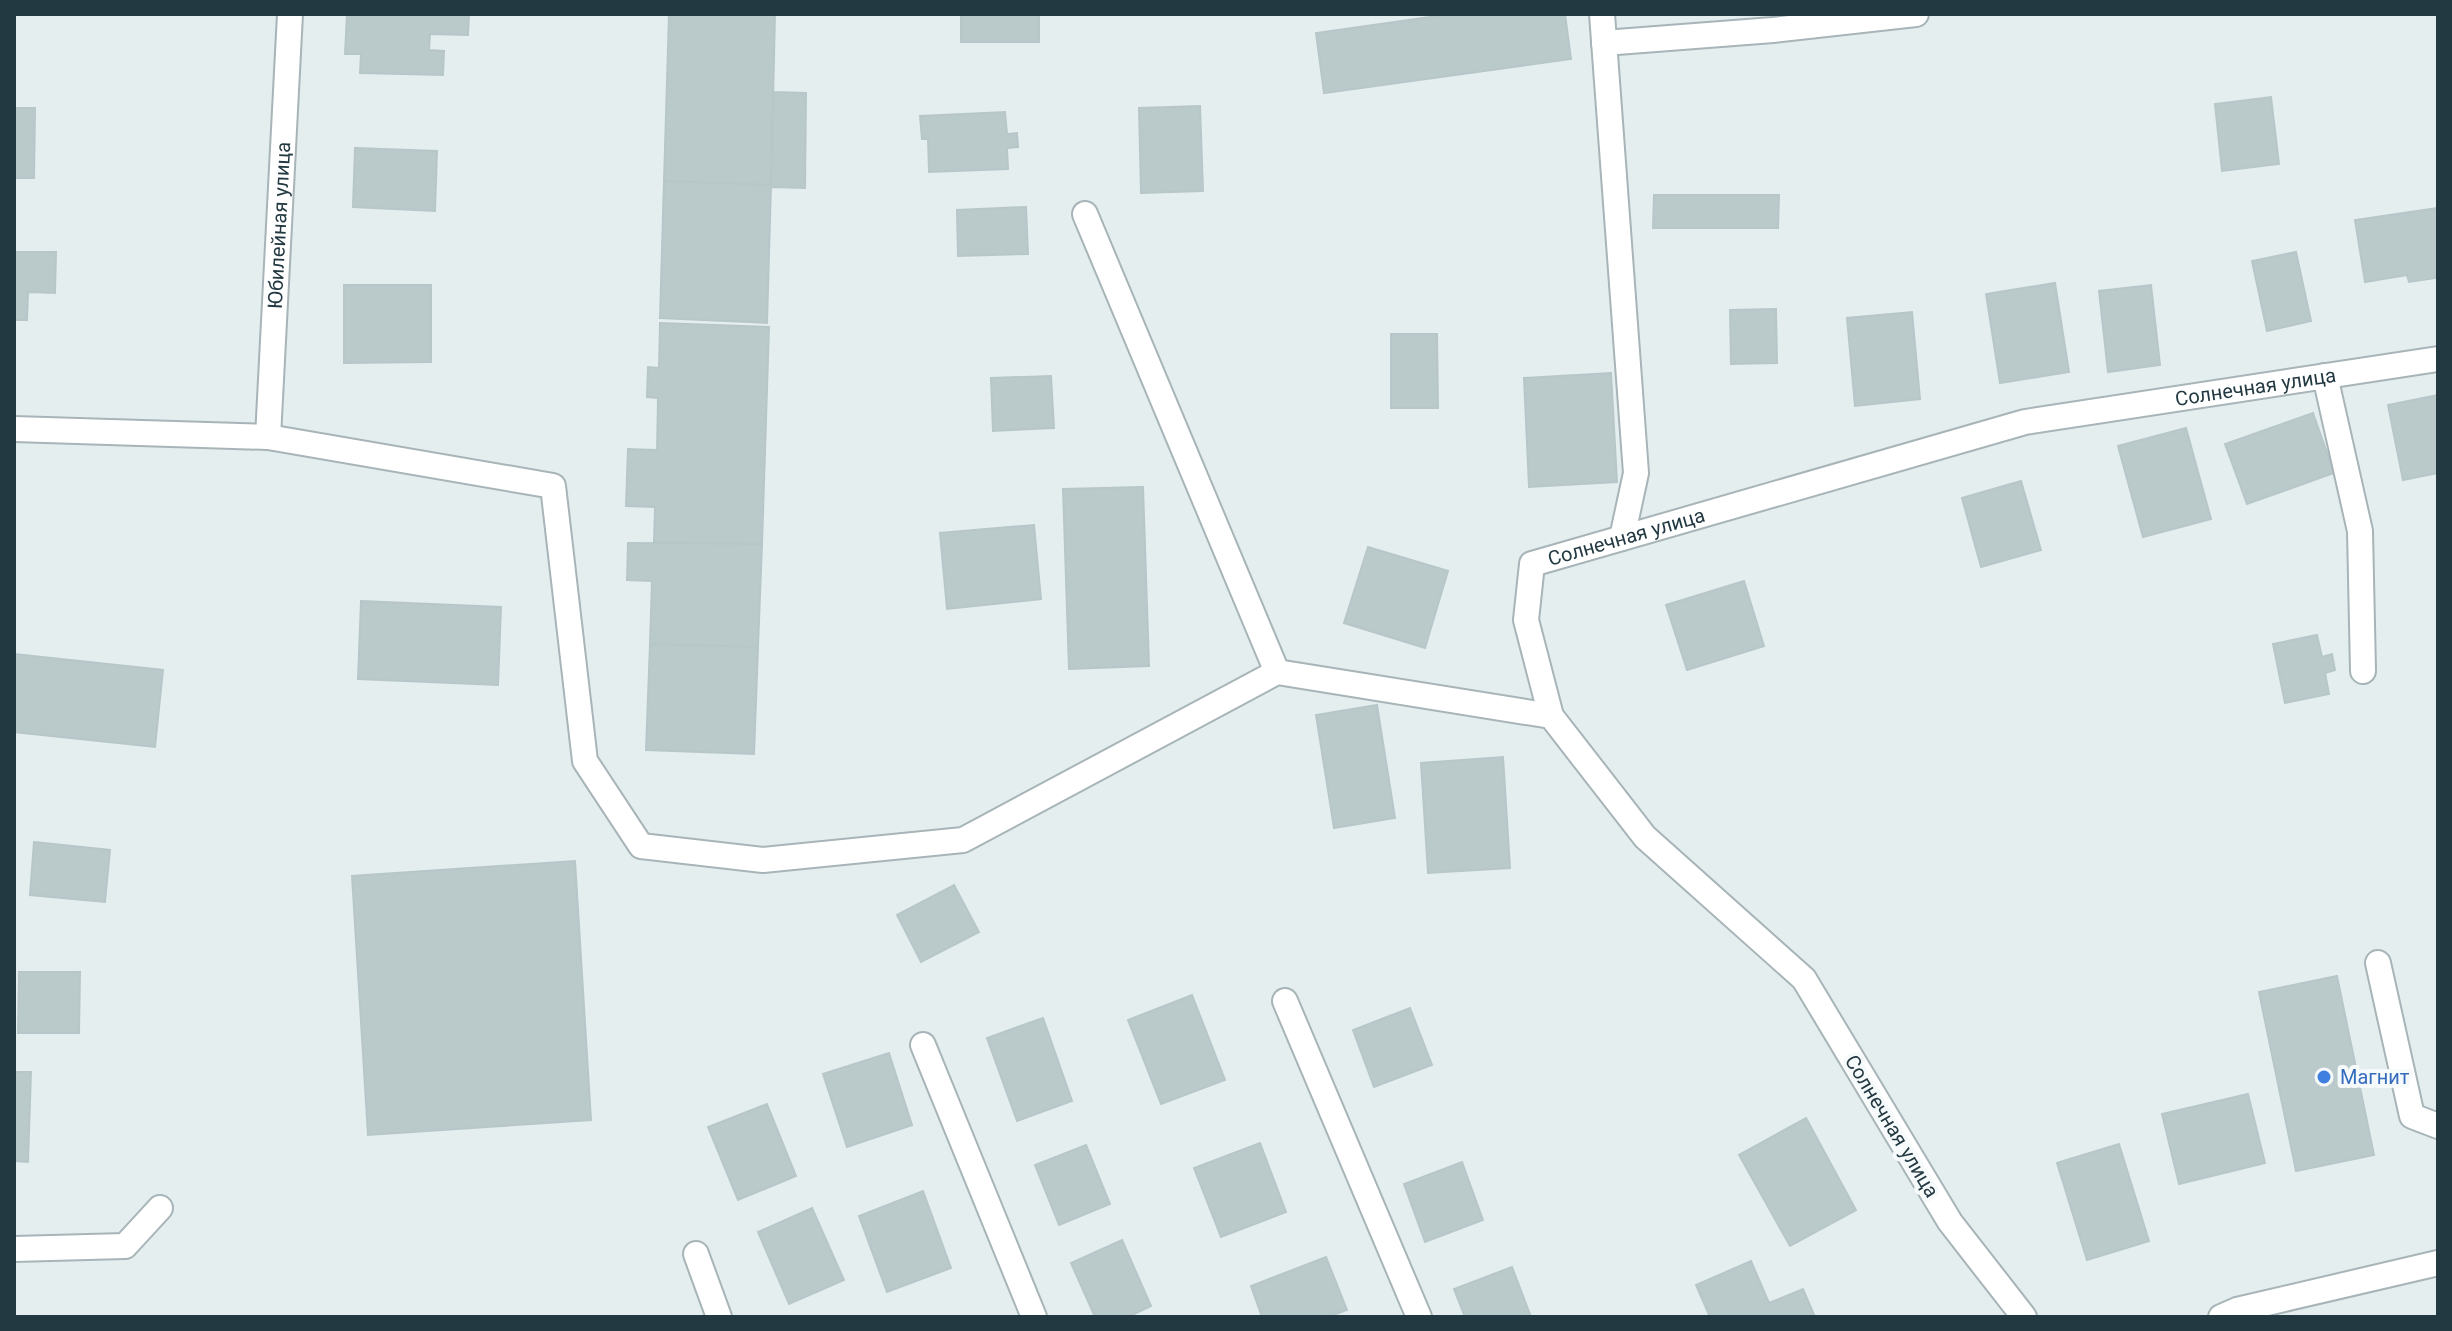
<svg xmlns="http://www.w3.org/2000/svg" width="2452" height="1331" viewBox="0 0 2452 1331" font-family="Roboto,sans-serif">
<rect width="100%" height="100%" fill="#e5eeef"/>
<path fill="#bac9ca" stroke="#b7c7c9" stroke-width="2" d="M347 14H469L468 35 430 34 429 50 444 51 443 75 360 73 361 54H345Z
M669 14H775L771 185 664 181Z
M961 14H1039V42H961Z
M1451 14H1565L1571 59 1324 93 1316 33Z
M773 92 806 93 805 188 771 187Z
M2271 97 2279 164 2222 171 2215 104Z
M1200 106 1203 191 1141 193 1139 108Z
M14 108H35L34 178H14Z
M1005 112 1007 134 1017 133 1018 147 1007 148 1008 169 929 172 928 139H922L920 116Z
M355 148 437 151 435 211 353 207Z
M664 181 771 185 767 323 660 318Z
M1654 195H1779L1778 228H1653Z
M1026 207 1028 254 958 256 957 210Z
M2438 208V271L2435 272 2436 278 2409 282 2407 275 2365 282 2355 220Z
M14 252H56L55 293 28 292 27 320H14Z
M2296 252 2311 321 2267 331 2252 261Z
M2055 283 2069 372 2000 383 1986 294Z
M344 285H431V362L344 363Z
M2151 285 2160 365 2108 372 2099 291Z
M1776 309 1777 363 1731 364 1730 310Z
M1912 312 1920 399 1855 406 1847 318Z
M660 323 769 327 762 544 654 542 655 507 626 506 628 449 657 450 658 398 647 397 648 367 659 368Z
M1391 334H1437L1438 408H1391Z
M1611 373 1617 482 1529 487 1524 378Z
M1051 376 1054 428 993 431 991 378Z
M2438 395V473L2403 480 2388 405Z
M2313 413 2334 473 2247 504 2225 444Z
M2186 428 2211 519 2143 537 2118 446Z
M2021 481 2041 550 1981 567 1962 498Z
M1143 487 1149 666 1069 669 1063 489Z
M1034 525 1041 599 947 609 940 533Z
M628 543 762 544 758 647 650 644 652 581 627 580Z
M1368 547 1448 571 1425 648 1344 623Z
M1744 581 1764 646 1687 670 1666 605Z
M361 601 501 607 498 685 358 679Z
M2317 635 2322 657 2332 654 2335 670 2325 673 2329 694 2285 703 2273 644Z
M650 644 758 647 754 754 646 750Z
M14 654 163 670 155 747 14 732Z
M1377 705 1395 818 1334 828 1316 715Z
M1503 757 1510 868 1428 873 1421 763Z
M34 842 110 850 105 902 30 895Z
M575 861 591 1120 368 1135 352 876Z
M954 885 979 932 921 962 897 915Z
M19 972H80L79 1033H18Z
M2337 976 2374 1155 2296 1171 2259 992Z
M1192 995 1225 1080 1161 1104 1128 1020Z
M1410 1008 1432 1065 1374 1087 1353 1030Z
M1043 1018 1072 1101 1017 1121 987 1038Z
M889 1053 912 1125 847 1147 823 1074Z
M14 1072H31L28 1162 14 1161Z
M2248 1094 2265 1163 2179 1184 2162 1114Z
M767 1104 796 1176 738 1200 708 1127Z
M1806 1118 1856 1210 1790 1246 1739 1155Z
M1260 1143 1286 1212 1221 1237 1194 1168Z
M2119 1144 2149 1241 2087 1260 2057 1163Z
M1086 1145 1110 1204 1059 1225 1035 1165Z
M1462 1162 1483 1220 1425 1242 1404 1184Z
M923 1191 951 1268 887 1292 859 1216Z
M812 1208 844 1280 789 1304 758 1232Z
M1122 1240 1151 1306 1128 1317H1095L1071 1263Z
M1326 1257 1347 1310 1328 1317H1262L1251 1286Z
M1751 1261 1769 1303 1803 1289 1815 1317H1710L1696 1285Z
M1512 1267 1531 1317H1465L1454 1289Z"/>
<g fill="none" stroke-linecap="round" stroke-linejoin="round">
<g stroke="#a7b4b8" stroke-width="28">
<g id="minor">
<path d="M1602 14 1636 473 1622 538"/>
<path d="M1604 43 1773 30 1916 14"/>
<path d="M1085 214 1277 672"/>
<path d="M2325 376 2360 531 2363 671"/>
<path d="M14 429 268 437 553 486 585 761 641 846 763 860 963 840 1277 672 1551 716"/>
<path id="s1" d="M268 437 290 14"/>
<path d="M2378 963 2412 1116 2438 1126"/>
<path d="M1285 1001 1419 1317"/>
<path d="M923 1045 1034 1317"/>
<path d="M14 1249 125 1246 160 1208"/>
<path d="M696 1254 719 1317"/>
<path id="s2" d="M2024 1317 1950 1222 1804 979 1645 837 1551 716 1526 620 1532 564 2025 422 2438 359"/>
<path d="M2221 1317 2237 1310 2438 1263"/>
</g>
</g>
<use href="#minor" stroke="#fff" stroke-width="24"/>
</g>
<circle fill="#3f7fe0" stroke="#f6fafb" stroke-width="3" cx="2324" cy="1077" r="8"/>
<g text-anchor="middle" stroke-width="8" stroke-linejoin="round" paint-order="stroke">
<g font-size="20" fill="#233942" stroke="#f6fafb">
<text dy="7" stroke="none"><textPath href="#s1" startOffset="212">Юбилейная улица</textPath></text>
<text dy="7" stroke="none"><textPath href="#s2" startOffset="1672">Солнечная улица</textPath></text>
<text dy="7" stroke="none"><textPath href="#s2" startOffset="1024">Солнечная улица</textPath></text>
<text transform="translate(1892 1126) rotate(59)" y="7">Солнечная улица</text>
</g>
<g font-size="20" fill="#366cbe" stroke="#f6fafb" text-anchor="start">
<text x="2340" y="1084">Магнит</text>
</g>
</g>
<rect width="2452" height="1331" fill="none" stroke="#233942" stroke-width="32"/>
</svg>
